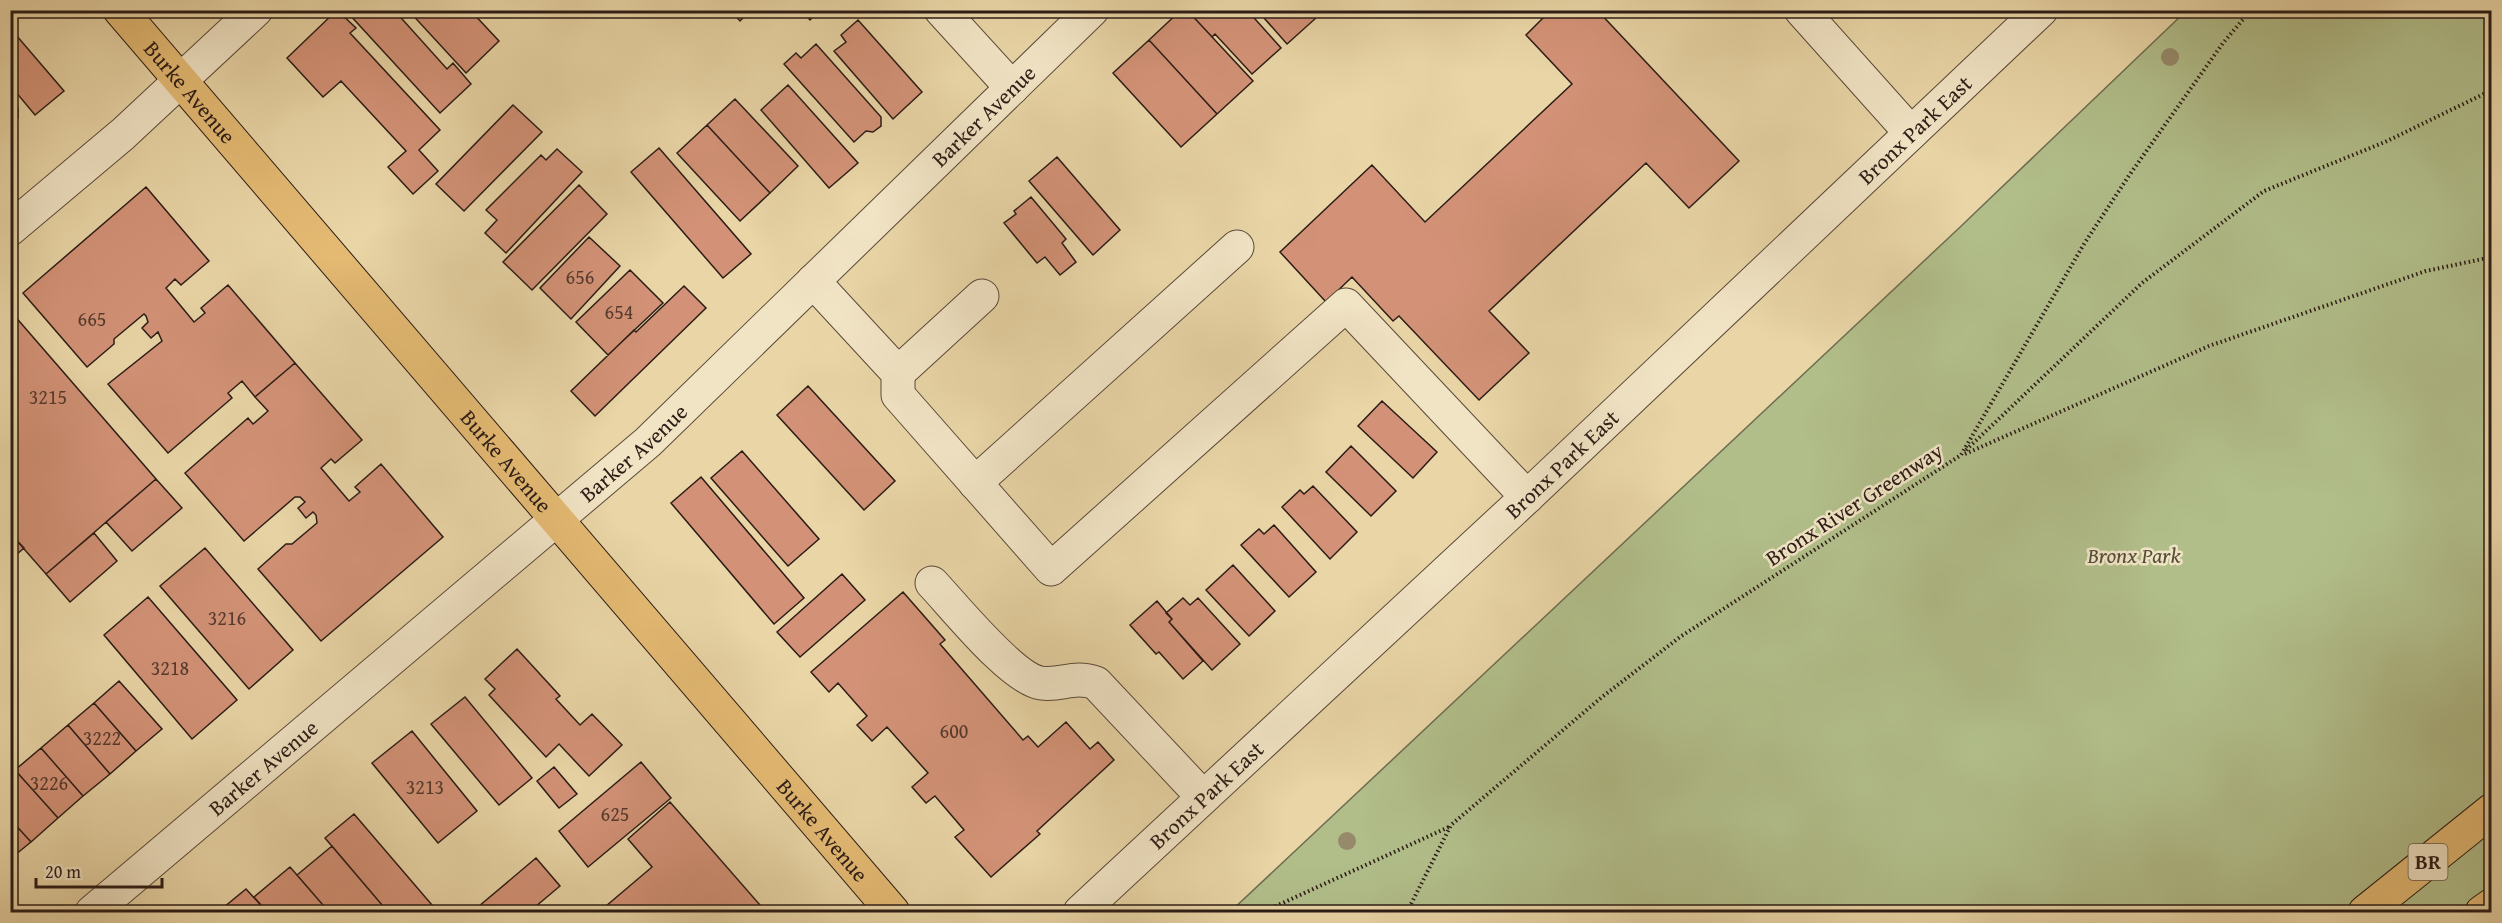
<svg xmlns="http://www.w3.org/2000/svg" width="2502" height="923" viewBox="0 0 2502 923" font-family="'Gentium Book Plus',serif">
<rect width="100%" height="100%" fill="#e9d5a6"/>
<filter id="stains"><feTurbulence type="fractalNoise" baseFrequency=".00333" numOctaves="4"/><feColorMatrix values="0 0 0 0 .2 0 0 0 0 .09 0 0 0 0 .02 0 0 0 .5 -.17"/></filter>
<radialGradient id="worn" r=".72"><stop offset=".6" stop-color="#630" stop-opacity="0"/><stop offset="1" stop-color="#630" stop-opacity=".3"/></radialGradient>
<path fill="#b1be8a" stroke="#6e6d50" stroke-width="1.5" d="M2186 11H2491V912H1230L1957 230Z"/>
<path fill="#d39277" stroke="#2b1c16" stroke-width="1.5" d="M337 10 356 28 350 33 440 130 419 150 438 171 413 194 388 167 406 151 341 81 323 97 287 58Z
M354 10H394L447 69 453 63 471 84 440 113 349 14Z
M408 10H470L499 41 466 73Z
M730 10H751L740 21Z
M801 10H820L810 20Z
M1181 10H1187L1253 81 1217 114 1149 40Z
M1187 10H1247L1281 48 1252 74 1215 34 1212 37Z
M1257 10H1310L1316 18 1287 44Z
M1551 10H1597L1739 161 1689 208 1646 163 1489 311 1529 353 1479 400 1399 316 1393 321 1352 277 1326 302 1280 252 1372 165 1425 222 1572 84 1526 35Z
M858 20 922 92 893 119 834 51 846 42 841 35Z
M10 28 64 91 35 115 10 85Z
M1149 40 1217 114 1181 147 1113 73Z
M816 44 881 117V126L873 132 866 131 854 142 784 64 796 53 801 58Z
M788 85 858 163 829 188 761 110Z
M735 99 798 166 770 193 707 125Z
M10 100 18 108V118L10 124Z
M513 105 542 132 464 211 436 184Z
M707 125 770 193 740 221 677 153Z
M659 148 751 254 723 278 631 172Z
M557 149 582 172 506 253 485 233 497 220 486 210 541 155 546 160Z
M1057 157 1120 230 1093 255 1029 181Z
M579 185 607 214 532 290 503 262Z
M146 187 209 261 181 285 175 279 166 288 194 322 205 313 201 308 228 285 295 363 255 397 242 381 228 393 232 398 168 453 108 384 162 341 158 332 151 338 142 328 148 322 146 316 144 314 114 339V344L87 367 23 293Z
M1031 197 1066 239 1062 243 1076 262 1060 275 1045 257 1037 263 1004 223 1016 214 1014 211Z
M589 237 620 266 571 319 540 288Z
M630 270 663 303 608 355 576 322Z
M684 286 706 308 595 416 571 391 634 330 636 332Z
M13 314 156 479 46 574 10 533V316Z
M295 363 362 440 335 463 331 459 321 468 349 501 360 492 355 487 381 464 443 537 321 641 258 569 286 544H292L317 523 316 515 313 512 306 518 298 508 305 502 300 497H295L244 541 185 473 248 418 253 424 268 411 255 397Z
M808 386 895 481 864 510 777 415Z
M1382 401 1437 452 1413 478 1358 426Z
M1351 446 1396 491 1371 516 1326 472Z
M742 451 819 539 788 566 711 478Z
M701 477 804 598 774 624 671 503Z
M156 479 182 508 132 551 106 522Z
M1313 486 1357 532 1330 559 1282 507 1300 490 1304 494Z
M1274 525 1316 572 1289 597 1241 545 1259 529 1264 534Z
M10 533 24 548 10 560Z
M94 533 117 561 70 602 46 574Z
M205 548 293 650 249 689 160 586Z
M1233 565 1275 611 1249 636 1206 590Z
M842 574 865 600 800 657 777 632Z
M903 592 945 640 940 644 1023 740 1028 736 1038 747 1066 722 1090 749 1098 742 1114 760 1037 831 1040 834 991 877 955 837 964 830 935 796 926 803 912 787 928 773 887 727 872 741 857 725 867 716 838 683 829 692 811 672Z
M148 597 237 700 192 739 104 635Z
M1183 598 1190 605 1198 598 1240 644 1212 670 1169 622 1172 619 1166 613Z
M1157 601 1172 619 1169 622 1203 661 1183 679 1159 652 1156 654 1130 625Z
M517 649 560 696 556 699 580 725 592 714 622 745 589 776 559 744 546 757 489 695 495 689 485 679Z
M119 681 162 729 136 751 94 703Z
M465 697 532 778 499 805 431 724Z
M94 703 136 751 110 774 68 725Z
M68 725 110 774 83 796 41 748Z
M412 731 477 811 438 843 372 763Z
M41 748 83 796 58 818 15 770Z
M641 762 671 798 588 867 559 831Z
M554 767 577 794 559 808 537 781Z
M15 770 58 818 31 842 10 819V774Z
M670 802 766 912H599L652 867 628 839Z
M354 814 438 912H388L325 838Z
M10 819 31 842 10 859Z
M332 846 388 912H329L297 875Z
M536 858 560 886 529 912H472Z
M290 867 297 875 329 912H267L254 897Z
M246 889 267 912H218Z"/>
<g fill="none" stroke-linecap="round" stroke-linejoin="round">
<g stroke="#5a4a3a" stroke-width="35">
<g id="minor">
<path d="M941 10 1012 88"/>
<path d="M1801 10 1911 133"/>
<path d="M10 229 123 134 256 10"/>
<path d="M813 281 898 373V395L1051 569 1346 305 1527 497"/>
<path d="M898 373 982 296"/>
<path d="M975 483 1237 247"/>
<path d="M932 583C954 606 1012 679 1041 683 1062 686 1073 675 1096 683L1203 797"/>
<path id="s1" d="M92 912 648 442 1092 10"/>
<path id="s2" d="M1080 912 1527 497 2041 10"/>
</g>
</g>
<g stroke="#2b1c16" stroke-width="35">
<g id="major">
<path id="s3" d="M120 10 893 912"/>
</g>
</g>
<g stroke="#2b1c16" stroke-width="35">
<path id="highway" d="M2365 912 2492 810
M2482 912 2492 905"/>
</g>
<path stroke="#2b1c16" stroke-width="4" stroke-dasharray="1.5 3" stroke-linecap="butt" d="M1966 450 2142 283 2264 191 2385 142 2492 90
M1965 454 2209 346 2426 271 2492 257
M1263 912 1451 826
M1407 912 1451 825 1602 697 1680 637 1961 455 2084 244 2128 177 2223 43 2251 10"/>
<use href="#minor" stroke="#f1e4c5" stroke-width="33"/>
<use href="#major" stroke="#e4ba73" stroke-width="33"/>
<use href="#highway" stroke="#e4ba73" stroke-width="33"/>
</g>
<g fill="#968a6a">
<circle cx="2170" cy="57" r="9"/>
<circle cx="1347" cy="841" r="9"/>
</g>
<g text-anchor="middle" stroke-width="5" stroke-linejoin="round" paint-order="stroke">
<g font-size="20" fill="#553a2e">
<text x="580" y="284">656</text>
<text x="619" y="319">654</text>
<text x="92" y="326">665</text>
<text x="48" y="404">3215</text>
<text x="227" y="625">3216</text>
<text x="170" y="675">3218</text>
<text x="954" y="738">600</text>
<text x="102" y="745">3222</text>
<text x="49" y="790">3226</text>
<text x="425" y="794">3213</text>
<text x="615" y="821">625</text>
</g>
<rect fill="#f1e4c5" stroke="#66584a" stroke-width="1.5" x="2408.5" y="844" width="39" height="36" rx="4.5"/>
<g font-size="21" font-weight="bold" fill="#2b1c16">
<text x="2428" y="869">BR</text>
</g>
<g font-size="22" fill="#2b1c16" stroke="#f1e4c5">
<text dy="8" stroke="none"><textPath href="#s3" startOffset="108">Burke Avenue</textPath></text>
<text dy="8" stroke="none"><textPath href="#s1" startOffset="1196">Barker Avenue</textPath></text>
<text dy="8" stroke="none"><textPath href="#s2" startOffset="1144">Bronx Park East</textPath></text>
<text dy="8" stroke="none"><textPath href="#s1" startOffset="710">Barker Avenue</textPath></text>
<text dy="8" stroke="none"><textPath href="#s3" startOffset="594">Burke Avenue</textPath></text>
<text dy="8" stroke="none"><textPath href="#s2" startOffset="658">Bronx Park East</textPath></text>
<text transform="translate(1854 504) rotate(-33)" y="8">Bronx River Greenway</text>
<text dy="8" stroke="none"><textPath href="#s1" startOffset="224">Barker Avenue</textPath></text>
<text dy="8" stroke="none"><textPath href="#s2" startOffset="172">Bronx Park East</textPath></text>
<text dy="8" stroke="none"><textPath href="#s3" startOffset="1080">Burke Avenue</textPath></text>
</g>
<g font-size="22" font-style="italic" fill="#534d39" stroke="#f1e4c5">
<text x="2134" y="563">Bronx Park</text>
</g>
</g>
<rect width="2502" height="923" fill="none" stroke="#e9d5a6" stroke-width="36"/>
<rect x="12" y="12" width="2478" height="899" fill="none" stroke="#2b1c16" stroke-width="3"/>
<rect x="18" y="18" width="2466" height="887" fill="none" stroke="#2b1c16" stroke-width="1.5"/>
<path d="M36 878v9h126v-9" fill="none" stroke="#2b1c16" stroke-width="3"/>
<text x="45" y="878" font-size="18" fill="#2b1c16" stroke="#f1e4c5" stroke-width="4.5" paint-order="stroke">20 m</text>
<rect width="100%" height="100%" filter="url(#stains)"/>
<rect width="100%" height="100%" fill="url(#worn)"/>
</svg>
